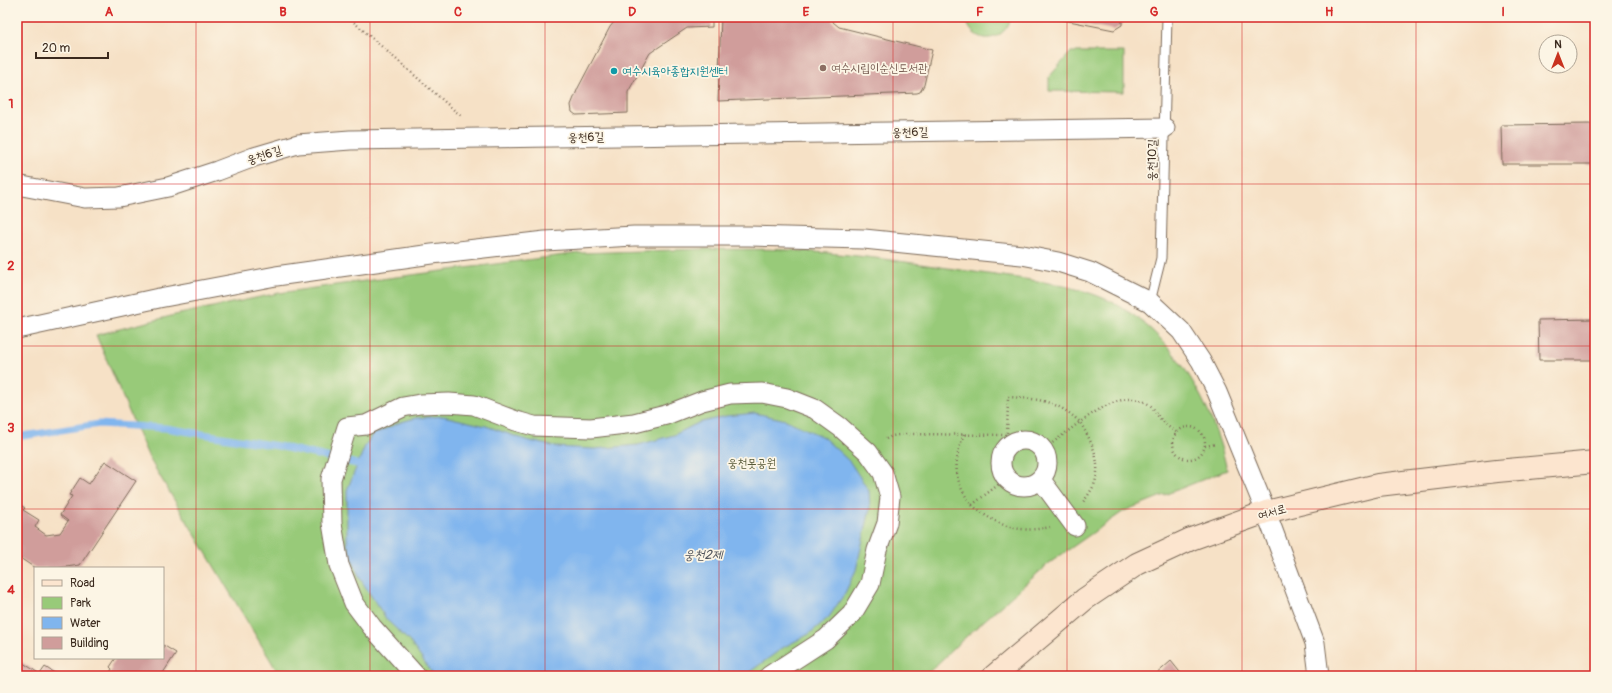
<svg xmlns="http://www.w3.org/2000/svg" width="1612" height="693" viewBox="0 0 1612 693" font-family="Pangolin,'Poor Story',sans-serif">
<rect width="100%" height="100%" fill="#fcf5e5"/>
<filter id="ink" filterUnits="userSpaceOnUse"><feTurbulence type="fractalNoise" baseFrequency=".025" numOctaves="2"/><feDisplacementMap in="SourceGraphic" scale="8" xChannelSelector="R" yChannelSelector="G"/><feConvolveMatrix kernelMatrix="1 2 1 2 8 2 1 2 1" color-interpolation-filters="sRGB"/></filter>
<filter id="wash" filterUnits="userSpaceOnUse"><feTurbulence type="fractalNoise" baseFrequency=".012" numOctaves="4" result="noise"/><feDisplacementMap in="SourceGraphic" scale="16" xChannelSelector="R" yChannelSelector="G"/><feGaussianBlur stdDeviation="0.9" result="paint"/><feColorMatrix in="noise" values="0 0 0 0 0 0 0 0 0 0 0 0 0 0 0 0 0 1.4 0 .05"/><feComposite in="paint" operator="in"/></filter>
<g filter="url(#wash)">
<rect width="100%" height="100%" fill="#f6e1c6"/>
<path fill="#98ca79" stroke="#6a7a4c" d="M966 17H1011V19C1002 45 970 45 966 17Z
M1071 52H1124V92L1049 91V77Z
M705 249C738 250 770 248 802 251 865 255 927 265 988 274 1030 280 1085 285 1121 307 1178 341 1213 406 1227 470L1124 511 1048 564 959 643 925 676H280L149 458 96 335 175 315 279 293 350 283 580 253Z"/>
<path fill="#80b5ee" stroke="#5e7086" d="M755 413 786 420 823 437 850 462 869 491 870 509 856 570 845 593 829 617 809 634 784 647 744 676H434L410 642 387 620 372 597 359 577 347 544V490L365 446 372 435 401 422 416 418 443 416 486 426 526 440 556 447 594 449 638 445 674 435 698 423 726 416Z"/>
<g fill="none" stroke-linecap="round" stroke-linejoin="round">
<path stroke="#80b5ee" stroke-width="7" d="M17 437 99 424 165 428 278 446 357 464"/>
</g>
<g id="blocks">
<path fill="#d09d9b" d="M618 17H712V27L687 28 650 53 628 92V113L576 115 572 112 571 105 578 88 610 27Z
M721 17H832L833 22 839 27 932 50 924 85 920 92 917 93 718 101Z
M1049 17H1122V25L1114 30Z
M1595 124V164H1502L1501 125Z
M1595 319V360H1539L1538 320Z
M105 461 136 481 80 565 59 568H35L17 556V503L25 508 23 510 39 520 35 527 46 535 60 533 68 521 60 515 72 496 69 495 80 478 89 484Z
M163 645 176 653 161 676H108L112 669 110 667 116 658H163Z
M17 659 40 674 45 667 59 676H17Z
M1171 661 1183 676H1154Z"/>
</g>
</g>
<g filter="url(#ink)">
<use href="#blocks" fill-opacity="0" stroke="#7c6a59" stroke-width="1"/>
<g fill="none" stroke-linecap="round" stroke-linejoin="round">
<g stroke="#7c6a59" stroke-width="11">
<path id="lane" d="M1150 302 1161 258 1167 17"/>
</g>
<g stroke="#7c6a59" stroke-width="21">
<path id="street" d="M17 185 85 198 119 197 168 187 217 171 254 157 298 144 350 140 1165 128
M17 329 159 298 276 276 432 254 545 241 634 236H749L864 239 1022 255 1058 262 1090 272 1150 302 1181 331 1201 361 1217 392 1266 512 1315 643 1319 676
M1001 463a23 23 0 1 1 46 0a23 23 0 1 1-46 0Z
M1041 480 1075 526
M416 676 372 627 354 603 339 565 332 523 331 479 347 427 366 425 403 407 420 404 449 403 474 405 516 421 534 426 591 428 634 423 666 415 702 401 730 394 762 393 787 398 815 409 840 427 868 452 883 473 890 497 887 523 877 550 870 584 852 614 826 639 769 676"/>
</g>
<g stroke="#7c6a59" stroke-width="24">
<path id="secondary" d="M994 676 1085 599 1137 564 1191 539 1266 512 1378 485 1497 471 1595 462"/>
</g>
<path stroke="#7c6a59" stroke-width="2.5" stroke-dasharray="1 3" stroke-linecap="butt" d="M348 17 462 117
M1173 443a16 16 0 1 1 32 0a16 16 0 1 1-32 0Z
M964 434C953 462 953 481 972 505L1007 478
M1007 435 1013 443
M886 439 892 436 906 434 1007 435 1008 397C1039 399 1056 400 1080 422 1099 409 1128 388 1151 406 1154 408 1155 413 1158 416 1163 422 1169 428 1176 432
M1205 446 1216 444
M1043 450 1080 422C1091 441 1103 462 1094 485 1091 491 1087 497 1083 502
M972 505C997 526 1018 534 1050 527"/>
<use href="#lane" stroke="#fff" stroke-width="9"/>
<use href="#street" stroke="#fff" stroke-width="19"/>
<use href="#secondary" stroke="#fce5cf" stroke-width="22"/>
</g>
</g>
<path fill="none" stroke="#d62828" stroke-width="1" stroke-opacity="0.55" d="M196 17V676M370 17V676M545 17V676M719 17V676M893 17V676M1067 17V676M1242 17V676M1416 17V676M17 184H1595M17 346H1595M17 509H1595"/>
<circle fill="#8d6e63" stroke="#fcf5e5" stroke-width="1.5" cx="823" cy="68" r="4"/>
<circle fill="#0f9aa8" stroke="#fcf5e5" stroke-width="1.5" cx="614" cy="71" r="4"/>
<g text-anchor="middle" stroke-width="3.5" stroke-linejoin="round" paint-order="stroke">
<g font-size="12" fill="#785e54" stroke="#fcf5e5" text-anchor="start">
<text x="831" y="72">여수시립이순신도서관</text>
</g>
<g font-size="12" fill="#0d838f" stroke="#fcf5e5" text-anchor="start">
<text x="622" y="75">여수시육아종합지원센터</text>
</g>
<g font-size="12" fill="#3b2a1e" stroke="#fcf5e5">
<text transform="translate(910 132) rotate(-1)" y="4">웅천6길</text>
<text transform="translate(586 137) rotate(-1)" y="4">웅천6길</text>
<text transform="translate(264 155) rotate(-18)" y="4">웅천6길</text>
<text transform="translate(1152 160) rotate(-89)" y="4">웅천10길</text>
<text transform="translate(1272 512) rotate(-16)" y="4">여서로</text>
</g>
<g font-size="12" fill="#575a39" stroke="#fcf5e5">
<text x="752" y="467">웅천못공원</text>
</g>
<g font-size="13" font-style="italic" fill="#50545c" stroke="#fcf5e5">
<text x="703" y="559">웅천2제</text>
</g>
</g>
<rect width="1612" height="693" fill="none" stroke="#fcf5e5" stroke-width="44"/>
<rect x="34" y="567" width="130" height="92" fill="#fcf5e5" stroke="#afa495"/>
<rect x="42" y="580" width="20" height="6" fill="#fce5cf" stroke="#afa495"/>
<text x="70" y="587" font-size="12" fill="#3b2a1e">Road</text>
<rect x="42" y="597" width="20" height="12" fill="#98ca79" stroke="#afa495"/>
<text x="70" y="607" font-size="12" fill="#3b2a1e">Park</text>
<rect x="42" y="617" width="20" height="12" fill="#80b5ee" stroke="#afa495"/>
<text x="70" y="627" font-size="12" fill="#3b2a1e">Water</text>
<rect x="42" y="637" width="20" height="12" fill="#d09d9b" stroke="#afa495"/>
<text x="70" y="647" font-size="12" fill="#3b2a1e">Building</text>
<g transform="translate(1558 54)"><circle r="19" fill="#fcf5e5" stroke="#afa495"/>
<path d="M0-3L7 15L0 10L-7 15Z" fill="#c8321e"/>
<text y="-6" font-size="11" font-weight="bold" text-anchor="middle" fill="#3b2a1e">N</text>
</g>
<path d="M36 52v6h72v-6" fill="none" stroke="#3b2a1e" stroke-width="2"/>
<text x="42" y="52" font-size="12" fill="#3b2a1e" stroke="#fcf5e5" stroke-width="3" paint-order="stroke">20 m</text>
<rect x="22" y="22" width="1568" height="649" fill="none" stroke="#d62828" stroke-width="1.5"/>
<g font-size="13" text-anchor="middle" font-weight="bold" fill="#d62828">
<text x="109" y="16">A</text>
<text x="283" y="16">B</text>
<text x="458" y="16">C</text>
<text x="632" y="16">D</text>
<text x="806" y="16">E</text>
<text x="980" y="16">F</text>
<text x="1154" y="16">G</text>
<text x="1329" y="16">H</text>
<text x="1503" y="16">I</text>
<text x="11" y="108">1</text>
<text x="11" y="270">2</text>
<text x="11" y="432">3</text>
<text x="11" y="594">4</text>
</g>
</svg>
